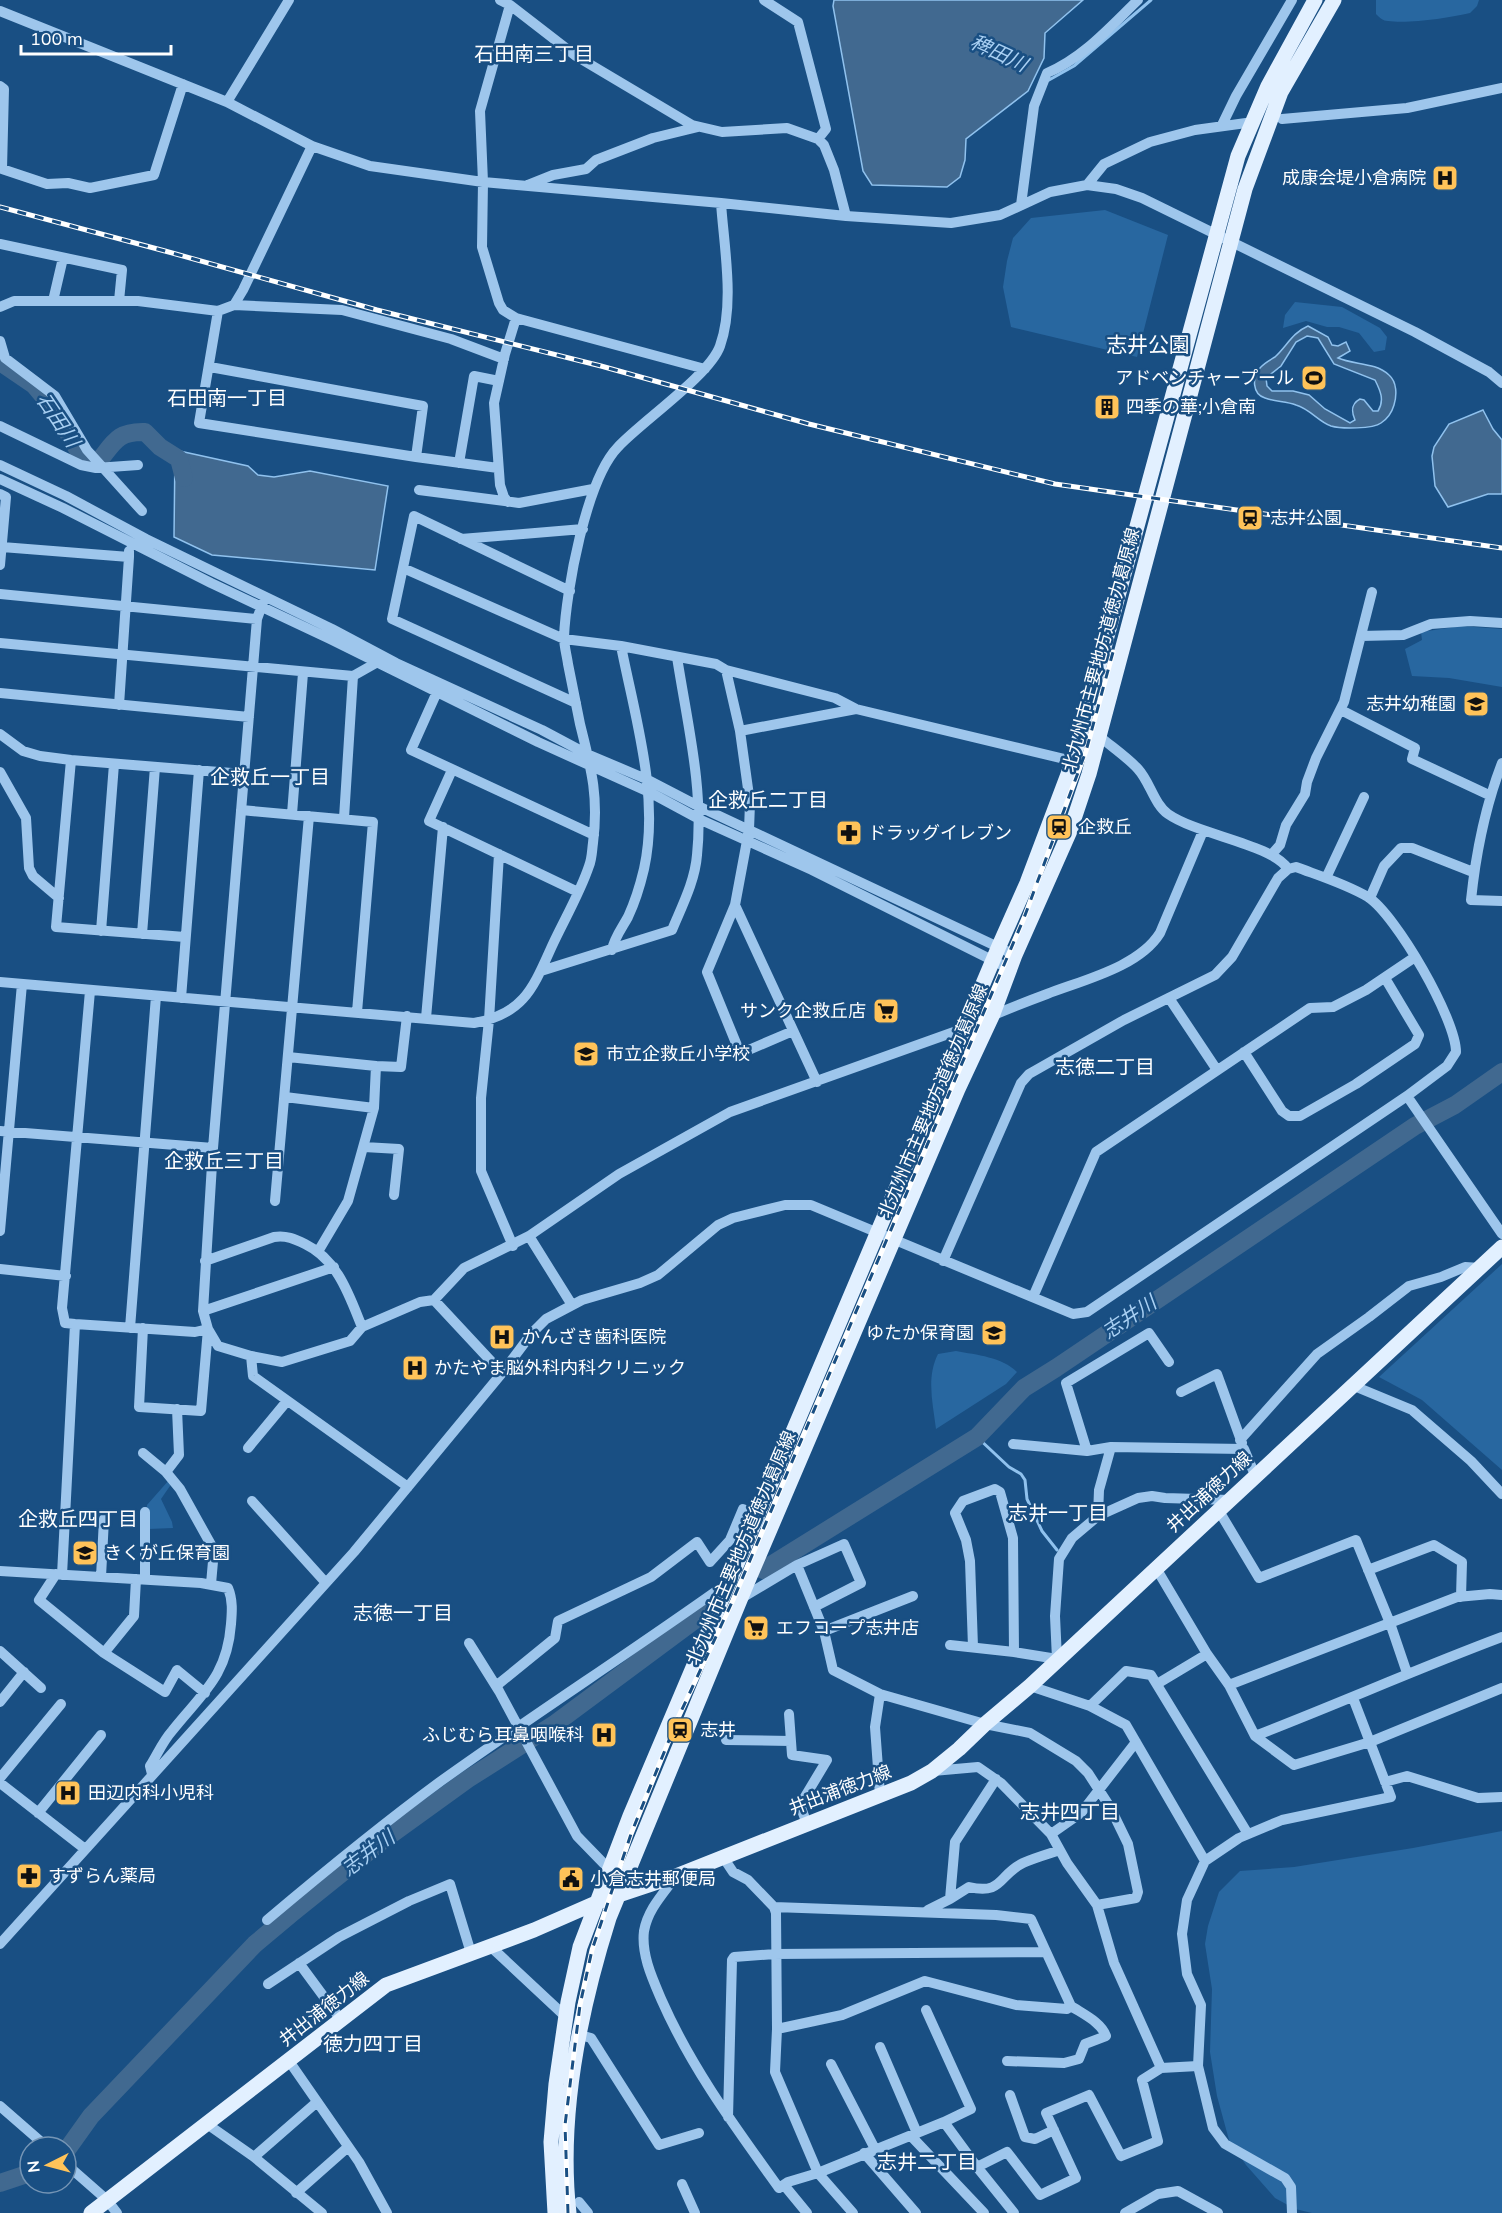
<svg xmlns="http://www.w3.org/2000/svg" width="1502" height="2213" viewBox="0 0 1502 2213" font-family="Mulish,'Noto Sans JP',sans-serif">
<rect width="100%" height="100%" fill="#194f83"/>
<path fill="#2867a0" d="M1376 0H1479L1477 6 1470 13C1449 18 1408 24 1388 21 1383 21 1380 18 1376 14Z
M1105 210 1168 235 1137 357 1011 327 1003 287 1007 261 1013 238 1031 218Z
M1295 302 1342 307 1380 328 1387 337 1385 350 1374 352 1359 333 1339 327H1327L1306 321 1283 328 1285 315Z
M1461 626 1502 629V687L1449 678 1412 676 1405 649 1422 640 1421 632Z
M1502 1264V1470L1422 1400 1379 1377Z
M956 1351C977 1355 1002 1357 1017 1372L1006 1384 936 1429C933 1404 926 1378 938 1354Z
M169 1480 172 1483 161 1499 172 1522 173 1528 148 1529 147 1505Z
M1502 1831V2213H1312L1295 2209 1275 2198 1246 2165 1229 2140 1217 2096 1210 2052 1212 1989 1205 1944 1208 1926 1219 1892 1240 1871 1294 1867 1413 1848Z"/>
<path fill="#416990" stroke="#90c2ee" stroke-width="1.5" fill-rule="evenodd" d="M834 0H1083L1045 33 1044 58 1028 91 966 139 965 160 960 177 947 187 872 185 863 171 833 6Z
M1308 326 1328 337 1332 345 1338 346 1346 342 1350 351 1338 358C1354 365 1375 362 1389 375 1397 382 1397 395 1394 405 1392 412 1387 419 1381 423 1373 429 1341 429 1331 426 1319 422 1310 409 1296 405 1286 401 1275 402 1265 398 1252 394 1252 377 1260 368 1264 363 1270 360 1275 357 1287 346 1292 333 1308 326ZM1307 336 1318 338 1334 364 1375 380C1380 390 1385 400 1378 411H1373L1364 400 1360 399C1351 404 1351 411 1355 420L1350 423 1325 409 1309 395 1293 391H1272L1267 386 1266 378 1281 366 1296 342Z
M1483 410 1493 429 1502 440V494H1488L1448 507 1435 486 1432 456 1434 447 1449 424Z
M175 450 248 466 258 475 274 477 310 471 388 486 375 570 212 555 174 537Z"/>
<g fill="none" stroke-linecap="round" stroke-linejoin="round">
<path stroke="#90c2ee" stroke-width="3" d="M1049 80 1074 66 1151 0
M977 1437 1009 1467 1021 1474 1025 1480 1027 1499 1042 1531 1057 1550"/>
<path stroke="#416990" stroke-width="18" d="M0 362 34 385 54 409 82 457 99 461C114 442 118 431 145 432L160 447 179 459 184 478
M763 1570 977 1437 1024 1388 1056 1368 1415 1126 1455 1105 1502 1072
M66 2151 91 2116 255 1944 292 1913 378 1844 468 1779 556 1723 715 1605
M0 2183 30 2173"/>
<path stroke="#9ec6ec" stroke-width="10" d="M500 0 510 5 576 56 692 125 722 132 787 128 818 139 824 145 834 170 846 216
M764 0 798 22 826 129 818 139
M510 5 480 111 483 182 482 247 499 303 503 310 516 318 705 369
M0 11 227 102 312 146 370 166 483 182 721 203 846 216 951 223 1000 215 1050 192 1087 185 1116 189 1142 198 1415 332 1489 372 1502 383
M0 86 4 89 2 169 47 184 68 183 90 188 154 175 183 84
M227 102 289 0
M1282 119 1407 108 1502 88
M1222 125 1236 96 1292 0
M528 185 553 175 586 169 596 160 653 138 698 127
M1087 185 1104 164 1150 142 1195 130 1246 123
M1021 205 1034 106 1047 73C1083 58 1110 27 1138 0
M0 244 122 270 119 301
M53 301 63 258
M234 305 342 310 451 339 504 359
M0 307 14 301H138L218 311 234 305 243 290 312 146
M218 311 199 423 416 457 498 468
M0 341 5 358 55 396 87 450 142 511
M210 367 423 406 416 457
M0 426 81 465 96 468 138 465
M459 463 474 376 499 381
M0 465 66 496 146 539 332 629 396 663 542 730 587 754 646 779 698 806 1015 955
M0 479 63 508 211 583 330 639 538 742 651 793 701 820 812 870 1010 969
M419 490 519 503 593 489
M0 494 6 497 0 565
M508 502 504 497 500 485 494 403 505 354 516 318
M461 539 583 529
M2 547 129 557V551
M403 568 564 639 621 646 716 664 726 670 835 698 856 709 1073 761
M570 591 414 516 392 619 576 703
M0 594 257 619
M265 597 257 619 213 1148 203 1311 208 1329 218 1346 251 1356 282 1362 350 1341 362 1327 420 1302 434 1300 464 1268 529 1236 619 1174 730 1112 965 1028C992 1015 1020 1004 1047 994 1083 980 1139 967 1160 933L1203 831
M1361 636 1403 635 1431 624 1470 621 1502 623
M0 643 353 676 376 663
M726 670 740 731 750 803 749 830 735 905 707 972 738 1048 744 1052 793 1031
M437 692 411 750 594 835
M0 693 249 717
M119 705 129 557
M1341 710 1415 748 1412 759 1489 795
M740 731 856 709
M0 734 23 751 40 756 71 760 244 774
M1099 736C1112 747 1127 757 1138 769 1150 782 1154 804 1168 814 1198 835 1272 844 1288 869
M71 760 56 927 185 937
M1502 763C1485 807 1476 852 1471 900L1502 901
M452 770 429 821 578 892
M0 772 26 818 29 868 33 876 59 898
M241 810 373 822 357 1012
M292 814 303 673
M344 818 353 676
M499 854 489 1020 481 1098V1171L513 1246
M1272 854 1280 845 1286 825 1305 794 1307 782 1316 758 1344 702 1372 592
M1326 878 1364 797
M1370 898 1384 866 1401 848H1412L1473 872
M735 905 817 1082
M101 931 114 764
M142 934 155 767
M612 950C614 938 622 928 628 917 635 902 640 886 644 869 660 797 635 717 621 646
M541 971 672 930C682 906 695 881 697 855 704 789 687 722 677 657
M0 982 474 1023C524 1014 533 988 552 946 564 920 580 893 589 866 592 859 592 850 593 843 599 796 591 768 580 724 576 704 572 684 568 664 567 656 564 646 564 637 566 591 586 480 618 447 641 422 710 375 720 346 735 304 724 247 721 203
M90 991 62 1308 65 1323 75 1324 195 1332 208 1329
M181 998 199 770
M1169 998 1217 1070
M426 1018 443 827
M1244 1052 1282 1111 1289 1116H1300L1356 1084 1415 1044 1419 1035 1385 978
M288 1057 376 1066 374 1108 348 1201 319 1250
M376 1066 401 1067 407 1016
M1407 1096 1502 1234
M285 1097 374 1108
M0 1131 213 1148
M364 1147 399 1149 394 1195
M275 1201 309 816
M0 1231 22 984
M529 1236 572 1305
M205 1261 274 1237C286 1235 295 1239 305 1244 338 1260 349 1295 362 1327
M0 1269 66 1276
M1033 1297 1096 1152 1310 1008 1333 1007 1366 990 1415 957
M434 1300 502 1373
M203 1311 334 1267
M130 1328 156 996
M143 1328 139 1407 201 1411 208 1329
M251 1356 253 1376 408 1487
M1354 1386 1412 1410 1471 1461 1502 1494
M1181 1392 1217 1374 1242 1443
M1240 1440 1317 1354 1369 1317 1409 1286 1441 1277 1465 1267 1480 1268
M1013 1444 1087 1451 1111 1447
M248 1448 287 1401
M1087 1451 1066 1383 1149 1333 1169 1362
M143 1453 166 1472 180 1489 214 1550 211 1584
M166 1472 179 1455 177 1409
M252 1501 326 1583
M1219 1511 1259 1578 1356 1540 1390 1623 1407 1673
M1098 1516 1099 1490 1111 1447 1244 1449 1255 1475
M797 1565 844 1544 861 1583 814 1607
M1156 1568 1207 1654 1229 1685 1255 1736 1294 1765 1370 1742 1502 1688
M1368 1570 1434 1545 1462 1562 1461 1597
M0 1571 201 1583 228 1588C233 1600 232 1612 231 1624 227 1677 202 1693 172 1731 163 1741 157 1755 150 1766L152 1774
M56 1574 39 1600 104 1653 134 1616 136 1579
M62 1575 75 1324
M101 1577 104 1519
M145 1579V1512
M740 1599 797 1565 824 1631 833 1670 880 1694 875 1727 880 1795
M824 1631 913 1596
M469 1643 499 1691 577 1836 610 1870
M950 1645 1014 1652 1057 1659 1055 1616 1059 1559 1072 1538 1098 1516 1138 1498 1152 1496 1165 1498 1230 1500
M973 1647 970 1561 966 1540 955 1513 963 1501 995 1489 1000 1492 1013 1538 1014 1652
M0 1651 41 1688
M104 1653 165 1692 177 1670 205 1693
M1157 1684 1207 1654
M1229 1685 1457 1597 1490 1594 1502 1595
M496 1686 555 1638 558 1621 651 1577 697 1542 710 1562 730 1540 743 1509 756 1520 771 1527
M1030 1686 1090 1706 1126 1725 1205 1861
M880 1694 985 1724 1030 1733 1076 1761 1088 1773 1110 1807 1128 1844 1138 1892 1136 1898 1097 1905
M0 1702 24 1672
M1090 1706 1126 1671 1151 1675 1248 1834
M789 1714 792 1755 827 1760 800 1805 807 1824
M1255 1736C1338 1704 1419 1668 1502 1637
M726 1740 791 1741
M933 1771 978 1767 1001 1783 1051 1834 1067 1863 1097 1905 1114 1963 1161 2068
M0 1778 61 1704
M1385 1782 1407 1776 1478 1798 1502 1797
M0 1783 85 1849
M38 1813 101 1735
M1051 1834 1081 1813 1136 1742
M723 1857 733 1872 748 1880 774 1907 776 1913 777 2029 775 2072 818 2173 853 2213
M676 1876C663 1894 648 1909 644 1931 641 1955 653 1980 662 2001 692 2069 736 2128 779 2188L788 2182 818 2173 944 2122 977 2167 1007 2152 1040 2195 1076 2178 1046 2113 1089 2095 1121 2156 1158 2141 1142 2080 1161 2068 1198 2066
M950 1899 969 1887C1003 1895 998 1875 1023 1863 1034 1858 1048 1854 1060 1850
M774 1907 996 1915 1031 1919 1071 2006 1067 2009 1016 2005 925 1981 842 2015 777 2029
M928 1910 950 1899 955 1842 996 1779
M267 1920C324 1872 381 1825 441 1781 536 1713 634 1650 729 1582
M0 1944 354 1552 502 1373 532 1333 546 1319 582 1300 640 1283 658 1275 718 1225 733 1218 785 1205H811L1073 1314 1087 1312 1407 1096 1447 1066 1456 1052C1456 1019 1396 915 1368 897 1346 884 1320 876 1296 867L1288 869 1278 878 1232 957 1215 975 1124 1020 1029 1074 1021 1083 943 1261
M490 1946 566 2017
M299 1963 341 2020
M268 1984 339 1937 409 1901 450 1884 471 1953
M926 2010 971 2109 944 2122
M580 2035 591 2038 659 2145 699 2133
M880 2047 917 2133
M289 2061 359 2162 387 2213
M1007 2061 1064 2063 1079 2059 1085 2044 1106 2036C1101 2022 1083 2014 1071 2006
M831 2064 875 2149
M1010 2095 1025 2137 1035 2139 1054 2130
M0 2106 47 2147
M728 2117 732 1960 734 1957 775 1954 1046 1952
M207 2124 254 2157 322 2213
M911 2136 984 2213
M864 2153 916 2213
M254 2157 317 2102
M66 2164 107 2200 117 2213
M977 2167 1014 2213
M682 2184 695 2213
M784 2185 807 2213
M296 2193 348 2147
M579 2202 588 2213
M1125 2213 1158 2194 1178 2191 1218 2213
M1292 2213 1291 2187 1285 2178 1225 2144 1213 2128 1198 2066 1201 2005 1187 1974 1182 1934 1187 1900 1205 1861 1239 1838 1282 1820 1391 1797 1353 1698"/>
<path stroke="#e2f0ff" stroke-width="15" d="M91 2213 386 1985 534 1930 598 1902 676 1876 911 1783 932 1771 959 1749 985 1724 1030 1686 1502 1247
M555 2213 551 2142 556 2084 568 2002 580 1947 630 1816 999 946 1027 883 1073 761 1238 156 1268 86 1315 0
M569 2213C558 2116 580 2010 609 1918L745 1588 958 1089 993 1014 1015 955 1070 831 1089 774 1245 189 1281 92 1334 0"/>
<g stroke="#fff" stroke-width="5">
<path id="rail" d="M0 207 165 251 377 310 601 366 809 424 1055 484 1502 548
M568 2213 565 2125 580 2005 592 1950 631 1834 678 1718 733 1600 1024 918 1086 751 1113 652"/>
</g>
<use href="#rail" stroke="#194f83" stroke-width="3" stroke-dasharray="9" stroke-linecap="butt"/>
</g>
<defs>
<g id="hospital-square" transform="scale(1.35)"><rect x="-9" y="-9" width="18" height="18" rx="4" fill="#ffc359" stroke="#194f83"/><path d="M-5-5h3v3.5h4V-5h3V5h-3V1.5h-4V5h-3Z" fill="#111"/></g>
<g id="stadium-square" transform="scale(1.35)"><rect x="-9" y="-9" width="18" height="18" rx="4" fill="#ffc359" stroke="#194f83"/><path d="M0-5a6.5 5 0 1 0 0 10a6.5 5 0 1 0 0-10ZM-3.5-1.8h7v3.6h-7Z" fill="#111"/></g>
<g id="building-square" transform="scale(1.35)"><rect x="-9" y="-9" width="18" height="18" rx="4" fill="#ffc359" stroke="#194f83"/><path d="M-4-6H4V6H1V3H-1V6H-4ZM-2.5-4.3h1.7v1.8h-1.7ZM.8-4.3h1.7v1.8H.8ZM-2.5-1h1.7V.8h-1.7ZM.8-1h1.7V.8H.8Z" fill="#111"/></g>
<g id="station-square" transform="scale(1.35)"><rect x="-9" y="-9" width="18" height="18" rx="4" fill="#ffc359" stroke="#194f83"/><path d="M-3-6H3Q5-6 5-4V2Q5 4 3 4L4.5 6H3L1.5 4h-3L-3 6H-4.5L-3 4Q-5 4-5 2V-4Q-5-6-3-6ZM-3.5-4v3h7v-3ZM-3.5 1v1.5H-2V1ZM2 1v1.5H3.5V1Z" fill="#111"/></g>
<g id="school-square" transform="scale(1.35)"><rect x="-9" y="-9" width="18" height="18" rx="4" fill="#ffc359" stroke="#194f83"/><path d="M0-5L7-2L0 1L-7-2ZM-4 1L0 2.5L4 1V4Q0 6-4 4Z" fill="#111"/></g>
<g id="pharmacy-square" transform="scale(1.35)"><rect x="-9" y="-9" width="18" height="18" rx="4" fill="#ffc359" stroke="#194f83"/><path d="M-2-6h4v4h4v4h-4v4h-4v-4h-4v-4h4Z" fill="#111"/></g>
<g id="supermarket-square" transform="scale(1.35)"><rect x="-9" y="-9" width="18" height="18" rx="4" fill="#ffc359" stroke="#194f83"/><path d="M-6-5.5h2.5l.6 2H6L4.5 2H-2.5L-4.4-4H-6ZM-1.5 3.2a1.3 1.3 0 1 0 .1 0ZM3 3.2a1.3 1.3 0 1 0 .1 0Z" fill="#111"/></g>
<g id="civic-square" transform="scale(1.35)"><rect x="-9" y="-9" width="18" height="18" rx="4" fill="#ffc359" stroke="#194f83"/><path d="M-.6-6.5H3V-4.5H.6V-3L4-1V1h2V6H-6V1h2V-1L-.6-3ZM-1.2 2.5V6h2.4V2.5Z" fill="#111"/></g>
</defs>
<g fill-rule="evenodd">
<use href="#hospital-square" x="1445" y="178"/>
<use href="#stadium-square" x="1314" y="378"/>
<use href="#building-square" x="1107" y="407"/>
<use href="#station-square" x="1250" y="518"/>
<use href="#school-square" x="1476" y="704"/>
<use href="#station-square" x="1059" y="827"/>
<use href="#pharmacy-square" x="849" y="833"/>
<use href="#supermarket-square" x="886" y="1011"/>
<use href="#school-square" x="586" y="1054"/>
<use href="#school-square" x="994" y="1333"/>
<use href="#hospital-square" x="502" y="1337"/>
<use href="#hospital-square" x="415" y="1368"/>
<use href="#school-square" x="85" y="1553"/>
<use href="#supermarket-square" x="756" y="1628"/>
<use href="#station-square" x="680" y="1730"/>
<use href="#hospital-square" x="604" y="1735"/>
<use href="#hospital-square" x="68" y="1793"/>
<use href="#pharmacy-square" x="29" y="1876"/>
<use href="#civic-square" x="571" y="1879"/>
</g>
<g text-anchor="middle" stroke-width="5" stroke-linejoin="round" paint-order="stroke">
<g font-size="18" fill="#fff" stroke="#194f83" text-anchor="start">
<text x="1426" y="184" text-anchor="end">成康会堤小倉病院</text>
<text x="1294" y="384" text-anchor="end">アドベンチャープール</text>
<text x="1126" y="413">四季の華;小倉南</text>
<text x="1270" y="524">志井公園</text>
<text x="1456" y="710" text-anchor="end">志井幼稚園</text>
<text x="1078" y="833">企救丘</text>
<text x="868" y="839">ドラッグイレブン</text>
<text x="866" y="1017" text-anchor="end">サンク企救丘店</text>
<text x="606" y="1060">市立企救丘小学校</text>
<text x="974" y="1339" text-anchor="end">ゆたか保育園</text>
<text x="522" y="1343">かんざき歯科医院</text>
<text x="434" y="1374">かたやま脳外科内科クリニック</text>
<text x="104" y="1559">きくが丘保育園</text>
<text x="776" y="1634">エフコープ志井店</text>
<text x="700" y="1736">志井</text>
<text x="584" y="1741" text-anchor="end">ふじむら耳鼻咽喉科</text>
<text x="88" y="1799">田辺内科小児科</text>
<text x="48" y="1882">すずらん薬局</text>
<text x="590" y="1885">小倉志井郵便局</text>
</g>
<g font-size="18" fill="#fff" stroke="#194f83">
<text transform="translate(1101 650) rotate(-75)" y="6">北九州市主要地方道徳力葛原線</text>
<text transform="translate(933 1101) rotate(-67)" y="6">北九州市主要地方道徳力葛原線</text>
<text transform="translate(1209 1492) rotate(-43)" y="6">井出浦徳力線</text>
<text transform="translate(741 1548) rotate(-67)" y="6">北九州市主要地方道徳力葛原線</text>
<text transform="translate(840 1790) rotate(-21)" y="6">井出浦徳力線</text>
<text transform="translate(324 2009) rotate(-38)" y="6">井出浦徳力線</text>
</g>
<g font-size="20" font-style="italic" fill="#a9d0f3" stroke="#194f83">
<text transform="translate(999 53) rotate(25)" y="7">稗田川</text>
<text transform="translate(58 420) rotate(56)" y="7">石田川</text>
<text transform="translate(1129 1317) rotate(-34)" y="7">志井川</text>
<text transform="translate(368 1853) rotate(-37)" y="7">志井川</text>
</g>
<g font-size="20" fill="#fff" stroke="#194f83">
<text x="534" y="61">石田南三丁目</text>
<text x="227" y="405">石田南一丁目</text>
<text x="270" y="784">企救丘一丁目</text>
<text x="768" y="807">企救丘二丁目</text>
<text x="1105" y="1074">志徳二丁目</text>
<text x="224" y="1168">企救丘三丁目</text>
<text x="1058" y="1520">志井一丁目</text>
<text x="78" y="1526">企救丘四丁目</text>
<text x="403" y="1620">志徳一丁目</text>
<text x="1070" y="1819">志井四丁目</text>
<text x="373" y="2051">徳力四丁目</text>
<text x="927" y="2169">志井二丁目</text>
</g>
<g font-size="21" fill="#fff" stroke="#194f83">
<text x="1148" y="352">志井公園</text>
</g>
</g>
<g transform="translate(48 2165) rotate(264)"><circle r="28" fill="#194f83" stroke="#7595b5" stroke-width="1.5"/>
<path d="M0-4.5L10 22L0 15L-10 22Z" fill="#ffc359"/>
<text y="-9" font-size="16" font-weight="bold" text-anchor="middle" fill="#ffffff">N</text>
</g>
<path d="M21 45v9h150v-9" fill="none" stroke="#ffffff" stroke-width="3"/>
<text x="30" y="45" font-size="18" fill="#ffffff" stroke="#194f83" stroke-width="4.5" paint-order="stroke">100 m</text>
</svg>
